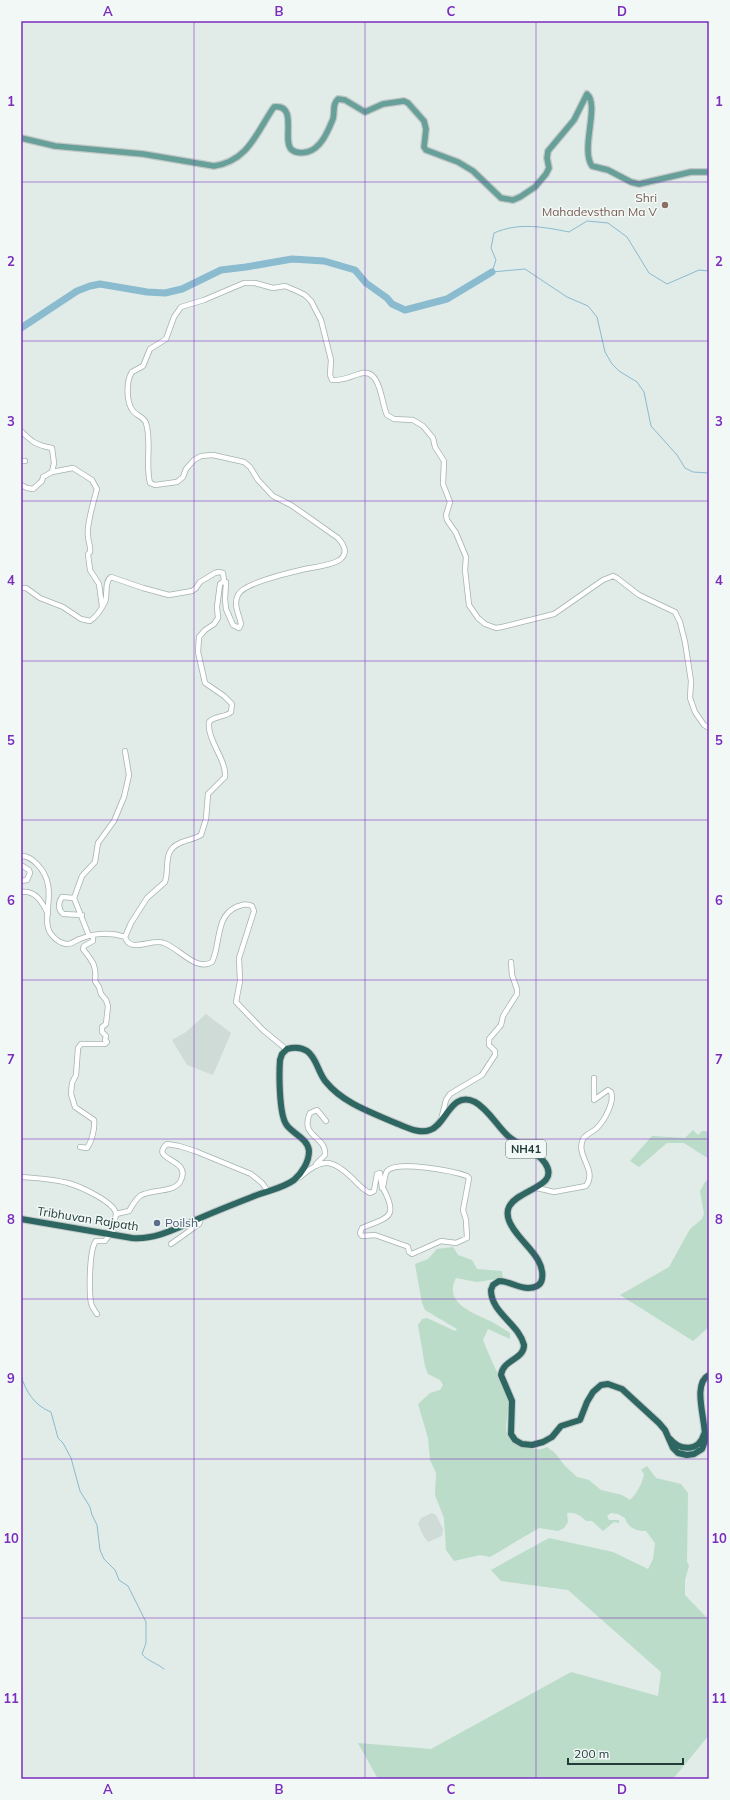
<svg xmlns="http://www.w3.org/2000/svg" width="730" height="1800" viewBox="0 0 730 1800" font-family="Mulish,sans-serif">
<rect width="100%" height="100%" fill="#e1ebe8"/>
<path fill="#cfdbd7" d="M206 1014 231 1033 213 1075 187 1065 172 1040 186 1032Z
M432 1513 436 1515 443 1529 442 1536 428 1542 424 1537 418 1524 421 1518Z"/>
<path fill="#badcc8" d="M693 1130 698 1135 702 1131H709V1159L684 1143H667L639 1167 630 1161 652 1136 685 1138Z
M709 1179V1327L693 1341 620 1295 669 1267 690 1229 702 1219 704 1214 700 1191 705 1182Z
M453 1247 458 1255 472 1260 477 1269 502 1271 503 1278 477 1282 456 1278C442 1305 478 1314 494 1323 499 1326 505 1330 510 1333V1339L488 1329 483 1340C490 1359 500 1377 508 1396 509 1400 508 1404 508 1408 506 1428 501 1439 524 1447 532 1449 540 1451 547 1447L555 1453 565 1466 577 1477 589 1480 601 1490 622 1495 630 1500C636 1495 643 1482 644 1474L641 1470 647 1466 656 1478 681 1484 688 1493 687 1562 689 1566 685 1580V1595L709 1620V1735L673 1779H378L358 1743 431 1749 571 1672 658 1696 661 1672 568 1590 501 1581 491 1570 549 1538 613 1552 648 1569 653 1559 655 1543 646 1531C636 1531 628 1528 625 1518L618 1514 611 1513 607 1516 609 1520H619V1523L614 1522 603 1531 592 1521H586C580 1515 575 1512 567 1513L568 1522 564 1528 558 1531 539 1528 490 1557 480 1555 454 1561 446 1550 444 1518 435 1495 436 1473 430 1460 428 1438 418 1404 430 1393 440 1390 443 1385 440 1380 428 1374 425 1366 418 1325 422 1319 427 1318 455 1331 457 1329 425 1310 422 1303 415 1264 428 1259 437 1249Z"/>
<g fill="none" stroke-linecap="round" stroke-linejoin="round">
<path stroke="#8abbcf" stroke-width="1" d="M709 271 699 270 667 284 649 273 627 237 608 223 587 221 569 232C544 227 519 222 494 233L491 248 496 260 492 272 525 269 567 297 588 306 597 317 605 352 612 364 619 371 637 382 644 392 651 426 677 455 685 468 693 472 709 473
M21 1375C25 1391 35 1406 51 1412L58 1438 63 1443 71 1458 80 1491 90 1507 92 1515 97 1525 100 1550 104 1559 115 1570 119 1580 128 1586 146 1622V1643L142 1654C147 1661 157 1663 164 1669"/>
<path stroke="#8abbcf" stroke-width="7" d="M21 328 77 291 90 286 100 284 147 292 165 293 182 289 221 270 246 267 292 259 324 261 355 270 366 283 387 298 392 304 405 310 447 299 492 272"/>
<g stroke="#a4b3b0" stroke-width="6">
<path id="minor" d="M21 431C32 442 36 445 52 448L54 463 52 472
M21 461H25
M21 485 27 488 33 489 42 481 43 477 52 472 73 468 92 480 97 489C94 500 86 526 88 536 88 542 91 546 90 552L88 554 90 570 99 584 102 606
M21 588H26L40 598 63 607 81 619 90 621C96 617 102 608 105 602 108 594 104 582 111 577L143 588 169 595 192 591 196 588 200 582 215 573 219 572 223 573 224 581
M21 856C28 856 32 859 37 864 61 888 39 918 51 934 54 938 60 943 66 944 71 945 76 940 80 939 94 933 111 932 125 937
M21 865 29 870 30 873 27 880 21 881
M21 892C36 890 42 902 48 914
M74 898 62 897C58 903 58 909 63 914L82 915
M89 936 74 898 82 876 95 862 98 843 114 821 124 797 129 775 125 751
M286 1049 263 1030 236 1002 240 981 239 958 254 911 252 906C246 903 242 905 236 907 217 916 220 939 214 957L212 962C196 972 179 948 164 943 152 938 130 954 125 937L131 923 147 898 165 882C170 866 162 851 180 843 186 840 195 839 201 835L206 819 208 794 225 777C227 760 207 741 209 722 215 715 225 718 231 712L232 704 224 696 205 683 198 652 199 637 205 630 214 624 218 618 217 607 220 584 224 581 226 582 225 599 226 609 233 625 239 628 241 624C239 614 233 605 238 595 243 583 292 572 305 569 319 566 361 564 338 538L291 505 273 496 258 480 250 467 244 462 213 455 201 456 194 460 186 469 183 477 177 482 155 485 150 483C145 463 152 443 146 423 144 417 137 416 133 411 126 402 126 381 132 372L143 366 150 349 166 339 174 317 181 307 204 300 244 283H255L273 288 285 286 297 291 305 295 311 301 321 320 331 360 330 375 332 380C343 381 349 377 359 374 381 366 381 403 387 415L394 419 413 420 423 426 433 438 435 447 444 461 443 484 450 502 446 515 447 520 456 533 466 557 465 570 469 605 478 618 485 624 496 628 502 627 554 614 603 580 613 576 617 578 639 595 675 612 680 622 685 642 691 681 690 698 695 712 704 725 709 728
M441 1120 446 1100 450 1094 482 1075 495 1055V1051L489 1045V1039L501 1025 503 1016 517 994V989L512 975 511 962
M80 1147 87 1148C92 1141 95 1128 94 1120L75 1107 71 1094 72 1083 76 1075 78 1048 81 1044H105L107 1042 105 1040 106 1036 102 1032V1027L106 1024 108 1006 106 1000 101 994 99 987 95 981C97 965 92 961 83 949L84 946 93 941V935
M316 1164 325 1155C327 1136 299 1137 310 1113L317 1110 326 1121
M21 1177C36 1178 53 1179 68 1183 79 1186 115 1202 116 1214
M300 1177C322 1158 332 1158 353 1179 359 1185 363 1190 370 1193L374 1191 377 1174 380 1173 382 1188
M382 1188C385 1184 384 1175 387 1171 397 1160 453 1171 467 1176L469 1178 463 1210 466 1220 467 1238 456 1243 441 1241 412 1254 409 1252 408 1247 406 1246 375 1235 362 1236 360 1233 362 1228C388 1217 399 1218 383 1188
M537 1188 554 1192 586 1186C598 1170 575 1156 583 1139 586 1134 593 1132 597 1128 604 1121 615 1102 611 1092L608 1090 594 1100V1078
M112 1235 116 1214 129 1211C132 1206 135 1200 140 1196 151 1189 173 1193 180 1182 194 1158 148 1161 167 1144L179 1146 195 1151 251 1174 262 1183 268 1191
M171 1244 199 1224 201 1218
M97 1314C95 1311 92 1307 91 1303 89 1291 89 1249 96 1241H105L110 1234"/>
</g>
<g stroke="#c1c8c7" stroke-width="8">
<path id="major" d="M21 138 55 146 143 154 214 166C249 161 257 131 274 107 299 104 281 142 292 150 296 153 302 153 307 152 321 149 328 131 333 119 335 112 332 104 338 99L345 100 365 112 383 104 404 101 408 103 424 121 426 129 424 147 426 150 458 162 473 171 501 198 513 200 520 197 535 187 546 174 549 168 547 158 548 151 574 120 587 94C600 105 580 149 592 166L608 170 631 182 639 184 691 172H709"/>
</g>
<g stroke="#c1c8c7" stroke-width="8">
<path id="highway" d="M21 1219 132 1238C155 1240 177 1228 198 1219 216 1211 234 1204 252 1197 265 1191 282 1189 294 1180 302 1173 309 1162 309 1151 308 1138 291 1133 286 1124 279 1113 279 1074 280 1060L282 1054 287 1049C294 1047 301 1047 307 1051 317 1058 318 1073 326 1082 344 1104 373 1113 398 1124 408 1128 420 1134 430 1130 446 1125 451 1090 475 1102 488 1109 497 1126 508 1136 519 1146 537 1151 545 1163 567 1196 478 1187 518 1235 528 1248 545 1261 542 1279 541 1286 534 1288 528 1288 518 1288 509 1281 499 1281L493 1285 491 1290C491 1313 519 1324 524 1345 524 1360 503 1359 501 1375L512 1401 511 1434 515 1440 522 1444 532 1445 543 1442 552 1437 561 1426 580 1420 587 1402 593 1392 601 1385 608 1384 622 1389 659 1423 665 1430 673 1448 678 1453 687 1455 694 1454 702 1449 705 1441C707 1423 691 1384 709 1375
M670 1439C680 1451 699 1452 704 1434"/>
</g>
<use href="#minor" stroke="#fff" stroke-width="4.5"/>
<use href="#major" stroke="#66a098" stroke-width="5.5"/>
<use href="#highway" stroke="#2e6762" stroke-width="6"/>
</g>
<path fill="none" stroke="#7b2cbf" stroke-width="1" stroke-opacity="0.55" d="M194 21V1779M365 21V1779M536 21V1779M21 182H709M21 341H709M21 501H709M21 661H709M21 820H709M21 980H709M21 1139H709M21 1299H709M21 1459H709M21 1618H709"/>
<circle fill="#8d6e63" stroke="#f1f8f5" stroke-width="1.5" cx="665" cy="205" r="4"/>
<circle fill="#5c6f8a" stroke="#f1f8f5" stroke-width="1.5" cx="157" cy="1223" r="4"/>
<g text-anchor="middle" stroke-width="3" stroke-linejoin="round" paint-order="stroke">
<rect fill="#f1f8f5" stroke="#607471" stroke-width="1" x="506" y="1140" width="40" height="18" rx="3"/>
<g font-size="11" font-weight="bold" fill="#223b38">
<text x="526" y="1153">NH41</text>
</g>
<g font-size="12" fill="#785e54" stroke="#f1f8f5" text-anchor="end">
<text x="657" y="202">Shri<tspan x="657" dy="14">Mahadevsthan Ma V</tspan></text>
</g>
<g font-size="12" fill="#223b38" stroke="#f1f8f5">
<text transform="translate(88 1219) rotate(9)" y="4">Tribhuvan Rajpath</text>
</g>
<g font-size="12" fill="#4e5e75" stroke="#f1f8f5" text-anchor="start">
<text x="165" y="1227">Poilsh</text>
</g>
</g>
<rect width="730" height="1800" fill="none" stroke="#f1f8f5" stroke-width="44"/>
<path d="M568 1758v6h115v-6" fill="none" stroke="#223b38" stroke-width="2"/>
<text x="574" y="1758" font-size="12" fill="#223b38" stroke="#f1f8f5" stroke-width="3" paint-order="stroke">200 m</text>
<rect x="22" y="22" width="686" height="1756" fill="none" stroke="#7b2cbf" stroke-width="1.5"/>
<g font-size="13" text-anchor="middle" font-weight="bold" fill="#7b2cbf">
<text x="108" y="16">A</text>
<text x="279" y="16">B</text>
<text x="451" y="16">C</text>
<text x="622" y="16">D</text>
<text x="11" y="106">1</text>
<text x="719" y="106">1</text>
<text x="11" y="266">2</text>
<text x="719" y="266">2</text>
<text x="11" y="426">3</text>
<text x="719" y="426">3</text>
<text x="11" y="585">4</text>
<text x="719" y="585">4</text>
<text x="11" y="745">5</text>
<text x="719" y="745">5</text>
<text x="11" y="905">6</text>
<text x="719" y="905">6</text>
<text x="11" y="1064">7</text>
<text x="719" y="1064">7</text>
<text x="11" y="1224">8</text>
<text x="719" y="1224">8</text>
<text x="11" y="1383">9</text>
<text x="719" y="1383">9</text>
<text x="11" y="1543">10</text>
<text x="719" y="1543">10</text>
<text x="11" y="1703">11</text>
<text x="719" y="1703">11</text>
<text x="108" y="1794">A</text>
<text x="279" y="1794">B</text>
<text x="451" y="1794">C</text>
<text x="622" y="1794">D</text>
</g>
</svg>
